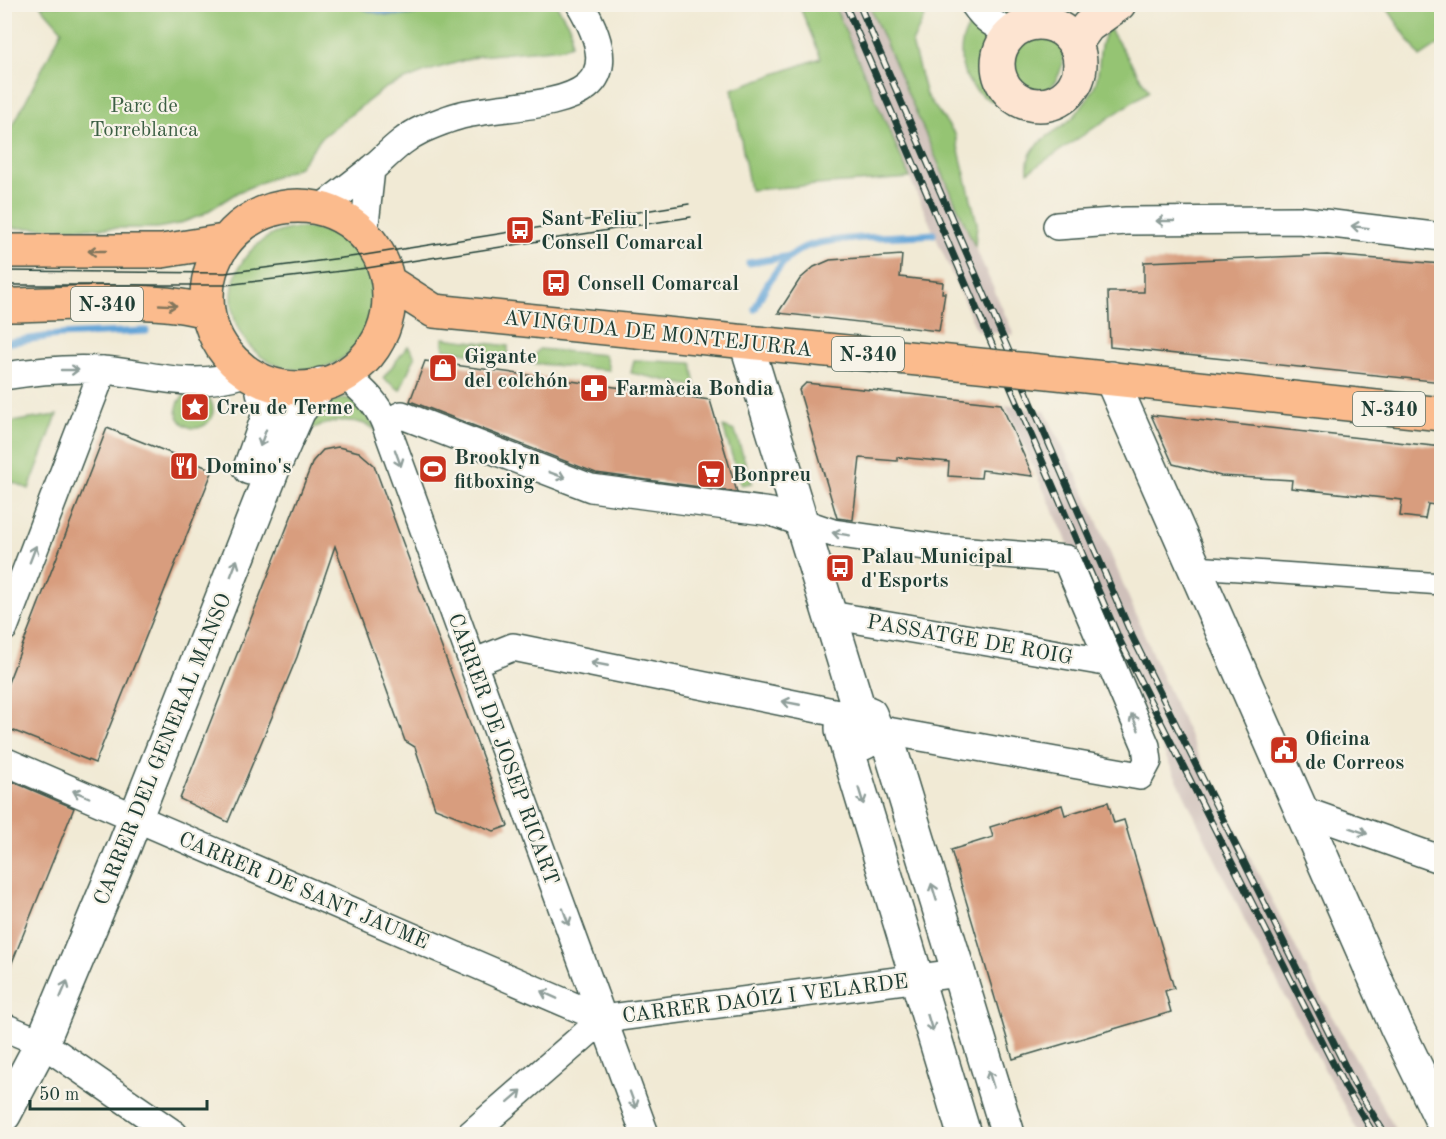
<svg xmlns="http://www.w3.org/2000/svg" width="1446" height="1139" viewBox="0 0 1446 1139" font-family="'Old Standard TT',serif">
<rect width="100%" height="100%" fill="#f7f3e8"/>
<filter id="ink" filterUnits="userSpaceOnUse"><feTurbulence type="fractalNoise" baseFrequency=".0167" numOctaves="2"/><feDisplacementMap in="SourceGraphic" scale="12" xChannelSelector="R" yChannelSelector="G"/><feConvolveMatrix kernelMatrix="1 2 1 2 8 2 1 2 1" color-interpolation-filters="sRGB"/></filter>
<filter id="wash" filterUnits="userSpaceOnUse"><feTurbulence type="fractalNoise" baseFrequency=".008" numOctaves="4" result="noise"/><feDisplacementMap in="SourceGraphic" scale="24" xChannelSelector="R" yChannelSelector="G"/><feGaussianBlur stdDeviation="1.35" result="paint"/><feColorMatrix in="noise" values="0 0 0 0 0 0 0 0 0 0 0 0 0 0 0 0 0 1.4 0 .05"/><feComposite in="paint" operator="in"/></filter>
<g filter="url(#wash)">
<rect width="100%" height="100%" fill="#f1ead5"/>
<path fill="#cfc0ba" d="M834 5H869L1014 335 977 331Z
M1005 405 1045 411 1087 497 1156 663 1204 767 1320 995 1398 1134H1359L1342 1102 1249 929 1155 734Z"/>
<path fill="#95c473" stroke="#5a8054" stroke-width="1.5" d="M961 54a51 51 0 1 1 102 0a51 51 0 1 1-102 0Z
M556 4 571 29V44L563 48 479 56 428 71 385 88 322 137 299 167 238 192 202 215 178 224 157 228H5L4 143 62 30 40 5Z
M799 5H834L910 178 750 190 732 89 821 58Z
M869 5H930L912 43 926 95 955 134 977 223 975 247Z
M1385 5H1441V43L1420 57Z
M1109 28 1149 91 1028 172C1024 140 1060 134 1076 114 1084 105 1092 93 1096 82 1102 63 1096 45 1109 28Z
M232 299a71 71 0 1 1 142 0a71 71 0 1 1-142 0Z
M443 338 508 346V360L444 349Z
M408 346 415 356 400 390 383 378Z
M539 349 605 355 609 370 529 363Z
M634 360 692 363 696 387 631 373Z
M177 410a18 18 0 1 1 36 0a18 18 0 1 1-36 0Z
M344 398 358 401 377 431C354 414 330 421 306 431L303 429 322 405Z
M57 415 29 489 5 479V423Z
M723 427 735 431 752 483 741 485Z"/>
<path fill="#65a6d8" stroke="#427286" stroke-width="1.5" d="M355 5H436C413 20 379 18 355 5Z"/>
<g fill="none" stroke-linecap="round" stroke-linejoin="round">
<path stroke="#65a6d8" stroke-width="7" d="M749 263 791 256
M755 309C764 287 781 258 803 248 828 236 903 237 933 234
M4 343 58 335 146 331"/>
</g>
<g id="blocks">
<path fill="#d89d7e" d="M902 255 900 277 943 282 942 293H945L939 331 778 313 800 279 814 267 830 260Z
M1327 255 1442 264V382L1110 347 1108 292H1144V262Z
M425 361 710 400 737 492 596 473 410 401Z
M806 383 1001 404 1033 476 982 470 981 478 948 476 949 462 897 457V461L860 458 853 520 837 518 799 390Z
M1151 415 1442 447V506L1428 504 1425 519 1400 516 1402 500 1291 488 1292 480 1221 476 1173 464Z
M107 428 213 470 95 763 4 727V693Z
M338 447 359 452 374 465 508 826 494 831 435 808 415 747 405 741 335 546 297 657 228 822 180 799 313 461 323 450Z
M4 778 74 808 5 980H4Z
M1108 802 1114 823 1124 820 1174 988 1165 991 1171 1012 1013 1059 951 850 993 837 990 827 1062 805 1065 815Z"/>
</g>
</g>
<g filter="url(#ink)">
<use href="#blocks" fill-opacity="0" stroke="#3e574c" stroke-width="1.5"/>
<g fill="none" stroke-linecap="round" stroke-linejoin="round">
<g stroke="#3e574c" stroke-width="24">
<path id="pedestrian" d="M1195 567 1442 584"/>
</g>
<g stroke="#3e574c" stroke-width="30">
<path id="minor" d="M974 4C985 20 995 26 1012 32
M319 210C335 197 353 184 369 171 387 156 401 139 423 129 437 123 451 117 466 114 534 100 645 113 580 4
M1057 226 1126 221 1299 220 1442 237
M364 233 371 169
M345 375C362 390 377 402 385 423L645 1134
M4 376C36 371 70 368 102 370 158 374 187 391 245 373
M385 423 402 415 591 488 771 512 833 533 946 549 1066 559 1146 746 1148 761 1140 776 876 729
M830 615 1111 663
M4 628 103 370
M473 663 513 647 848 715
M4 761 603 1019
M1304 811 1442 860
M4 1027 42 1043 174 1134
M471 1134 603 1019 958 973"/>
</g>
<g stroke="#3e574c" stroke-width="36">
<path id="tertiary" d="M746 342 859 710
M1111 378 1397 1028 1442 1121
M250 468 268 417 261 381
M874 735 885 741 891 751 1008 1134
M847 739 864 743 872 738 876 729 870 714C858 708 842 711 842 728 842 736 847 742 848 751L964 1134
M4 1115 42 1043 124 847 273 469 299 410 321 384"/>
</g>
<g stroke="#3e574c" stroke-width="36">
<path id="secondary" d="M998 64a41 41 0 1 1 82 0a41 41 0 1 1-82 0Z
M1075 44 1088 26 1119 4"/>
</g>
<g stroke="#3e574c" stroke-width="36">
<path id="primary" d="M207 297a91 91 0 1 1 182 0a91 91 0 1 1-182 0Z
M4 251H162L224 241
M390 283 434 311 989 366
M4 305C64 305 153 295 208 312
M1029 370 1442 414"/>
</g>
<use href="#pedestrian" stroke="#fff" stroke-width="21"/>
<use href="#minor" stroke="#fff" stroke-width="27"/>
<use href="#tertiary" stroke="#fff" stroke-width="33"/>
<use href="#secondary" stroke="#fde4d1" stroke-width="33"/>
<use href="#primary" stroke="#fbbb8d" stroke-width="33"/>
<path stroke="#1f3d34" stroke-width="1.5" d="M4 271 225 273 365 255 689 204
M4 285H225L367 268 691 217"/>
<g stroke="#1f3d34" stroke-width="7">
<path id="rail" d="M845 4 1120 641 1345 1087 1374 1134
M859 4 1132 636 1354 1084 1385 1134"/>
</g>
<use href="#rail" stroke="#f7f3e8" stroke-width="4.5" stroke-dasharray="14" stroke-linecap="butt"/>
<g stroke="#3e574c" stroke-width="36" stroke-linecap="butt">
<path id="primary-bridge" d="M989 366 1029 370"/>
</g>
<use href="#primary-bridge" stroke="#fbbb8d" stroke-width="33"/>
</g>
<defs><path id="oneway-shaft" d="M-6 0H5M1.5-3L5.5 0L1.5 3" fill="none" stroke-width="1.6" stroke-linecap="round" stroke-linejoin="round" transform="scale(1.5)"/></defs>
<g stroke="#8f9e9a">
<use href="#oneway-shaft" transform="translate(1165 221) rotate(180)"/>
<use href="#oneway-shaft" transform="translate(1360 227) rotate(-173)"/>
<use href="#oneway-shaft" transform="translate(70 370)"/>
<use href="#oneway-shaft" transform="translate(263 438) rotate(110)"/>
<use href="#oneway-shaft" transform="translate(398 458) rotate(70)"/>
<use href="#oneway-shaft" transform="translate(557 475) rotate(21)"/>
<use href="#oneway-shaft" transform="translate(841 534) rotate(-171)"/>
<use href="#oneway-shaft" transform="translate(33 554) rotate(-69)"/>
<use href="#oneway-shaft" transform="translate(234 568) rotate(-69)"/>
<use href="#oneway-shaft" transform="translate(599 664) rotate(-169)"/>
<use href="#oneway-shaft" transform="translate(791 703) rotate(-169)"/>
<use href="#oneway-shaft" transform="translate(1135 722) rotate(-113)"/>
<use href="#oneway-shaft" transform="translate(81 794) rotate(-157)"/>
<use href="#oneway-shaft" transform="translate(861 796) rotate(73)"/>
<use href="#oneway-shaft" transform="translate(1359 831) rotate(19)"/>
<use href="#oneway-shaft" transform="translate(934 892) rotate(-107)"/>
<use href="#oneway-shaft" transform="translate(566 917) rotate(70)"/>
<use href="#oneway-shaft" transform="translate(64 989) rotate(-67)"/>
<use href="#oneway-shaft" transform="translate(549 995) rotate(-156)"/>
<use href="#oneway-shaft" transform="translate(930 1023) rotate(73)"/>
<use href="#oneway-shaft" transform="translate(991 1079) rotate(-107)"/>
<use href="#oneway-shaft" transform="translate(515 1096) rotate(-41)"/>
<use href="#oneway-shaft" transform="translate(633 1100) rotate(70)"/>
</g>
<g stroke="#82765c">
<use href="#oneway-shaft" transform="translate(97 251) rotate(-180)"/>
<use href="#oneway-shaft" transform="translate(168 305) rotate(3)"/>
</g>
</g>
<defs>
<g id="bus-square" transform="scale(1.5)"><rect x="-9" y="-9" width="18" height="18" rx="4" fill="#c8321e" stroke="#f7f3e8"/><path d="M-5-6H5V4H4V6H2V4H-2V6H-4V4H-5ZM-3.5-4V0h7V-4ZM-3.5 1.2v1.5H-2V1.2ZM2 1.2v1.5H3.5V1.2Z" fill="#fff"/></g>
<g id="shop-square" transform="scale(1.5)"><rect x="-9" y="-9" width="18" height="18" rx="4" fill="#c8321e" stroke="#f7f3e8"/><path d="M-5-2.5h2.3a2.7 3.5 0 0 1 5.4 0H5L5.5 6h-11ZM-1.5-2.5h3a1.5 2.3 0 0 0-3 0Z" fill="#fff"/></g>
<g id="pharmacy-square" transform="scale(1.5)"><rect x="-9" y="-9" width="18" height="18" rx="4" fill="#c8321e" stroke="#f7f3e8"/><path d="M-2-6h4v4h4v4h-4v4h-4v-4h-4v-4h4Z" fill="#fff"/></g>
<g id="sight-square" transform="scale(1.5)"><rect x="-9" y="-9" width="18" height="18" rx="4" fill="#c8321e" stroke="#f7f3e8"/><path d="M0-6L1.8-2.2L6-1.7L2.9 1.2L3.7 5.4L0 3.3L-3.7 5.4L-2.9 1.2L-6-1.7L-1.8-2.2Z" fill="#fff"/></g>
<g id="restaurant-square" transform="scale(1.5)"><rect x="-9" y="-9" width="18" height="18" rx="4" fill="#c8321e" stroke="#f7f3e8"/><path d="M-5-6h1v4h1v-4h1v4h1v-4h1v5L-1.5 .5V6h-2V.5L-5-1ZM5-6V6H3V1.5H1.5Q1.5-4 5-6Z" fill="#fff"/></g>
<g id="stadium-square" transform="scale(1.5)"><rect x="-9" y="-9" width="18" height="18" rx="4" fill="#c8321e" stroke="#f7f3e8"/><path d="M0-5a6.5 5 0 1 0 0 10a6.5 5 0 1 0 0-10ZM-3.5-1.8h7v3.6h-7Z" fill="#fff"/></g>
<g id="supermarket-square" transform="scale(1.5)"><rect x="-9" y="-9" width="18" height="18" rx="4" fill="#c8321e" stroke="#f7f3e8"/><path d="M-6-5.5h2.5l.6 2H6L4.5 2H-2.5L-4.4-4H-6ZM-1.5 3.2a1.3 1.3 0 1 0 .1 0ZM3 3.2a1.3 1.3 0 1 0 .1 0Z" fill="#fff"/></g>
<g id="civic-square" transform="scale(1.5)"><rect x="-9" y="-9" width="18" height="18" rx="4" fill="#c8321e" stroke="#f7f3e8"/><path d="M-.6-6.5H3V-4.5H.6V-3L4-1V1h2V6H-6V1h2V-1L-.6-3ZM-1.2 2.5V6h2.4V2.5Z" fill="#fff"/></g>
</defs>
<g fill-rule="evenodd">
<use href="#bus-square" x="520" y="230"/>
<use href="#bus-square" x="556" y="283"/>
<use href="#shop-square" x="443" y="368"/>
<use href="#pharmacy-square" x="594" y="388"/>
<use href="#sight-square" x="195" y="407"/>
<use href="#restaurant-square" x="184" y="466"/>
<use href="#stadium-square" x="433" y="469"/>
<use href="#supermarket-square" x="711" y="474"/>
<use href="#bus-square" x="840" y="568"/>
<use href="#civic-square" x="1284" y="750"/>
</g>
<g text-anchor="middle" stroke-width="4.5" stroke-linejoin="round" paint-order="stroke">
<g fill="#f7f3e8" stroke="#60746a" stroke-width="1.5">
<rect x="71" y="287" width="72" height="34" rx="4.5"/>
<rect x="832" y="337" width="72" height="34" rx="4.5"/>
<rect x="1353" y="392" width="72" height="34" rx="4.5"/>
</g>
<g font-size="20" font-weight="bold" fill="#1f3d34">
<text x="107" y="311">N-340</text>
<text x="868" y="361">N-340</text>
<text x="1389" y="416">N-340</text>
</g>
<g font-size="21" fill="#3c5f44" stroke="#f7f3e8">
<text x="144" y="112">Parc de<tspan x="144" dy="24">Torreblanca</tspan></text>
</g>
<g font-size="21" font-weight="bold" fill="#1f3d34" stroke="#f7f3e8" text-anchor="start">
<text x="541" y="225">Sant Feliu |<tspan x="541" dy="24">Consell Comarcal</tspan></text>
<text x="577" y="290">Consell Comarcal</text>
<text x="464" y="363">Gigante<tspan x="464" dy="24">del colchón</tspan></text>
<text x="615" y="395">Farmàcia Bondia</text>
<text x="216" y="414">Creu de Terme</text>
<text x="454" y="464">Brooklyn<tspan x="454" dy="24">fitboxing</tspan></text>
<text x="205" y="473">Domino's</text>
<text x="732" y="481">Bonpreu</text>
<text x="861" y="563">Palau Municipal<tspan x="861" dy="24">d'Esports</tspan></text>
<text x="1305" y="745">Oficina<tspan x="1305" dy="24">de Correos</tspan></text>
</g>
<g font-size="21" fill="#1f3d34" stroke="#f7f3e8">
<text transform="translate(658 333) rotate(6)" y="7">AVINGUDA DE MONTEJURRA</text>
<text transform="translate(970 639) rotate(10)" y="7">PASSATGE DE ROIG</text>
<text transform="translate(162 749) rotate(-68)" y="7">CARRER DEL GENERAL MANSO</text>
<text transform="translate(504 749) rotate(70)" y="7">CARRER DE JOSEP RICART</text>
<text transform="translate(304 890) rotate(23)" y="7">CARRER DE SANT JAUME</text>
<text transform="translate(765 998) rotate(-7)" y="7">CARRER DAÓIZ I VELARDE</text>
</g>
</g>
<rect width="1446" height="1139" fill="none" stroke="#f7f3e8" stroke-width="24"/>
<path d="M30 1100v9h177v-9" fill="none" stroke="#1f3d34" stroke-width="3"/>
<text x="39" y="1100" font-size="18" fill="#1f3d34" stroke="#f7f3e8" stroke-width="4.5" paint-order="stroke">50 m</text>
</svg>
